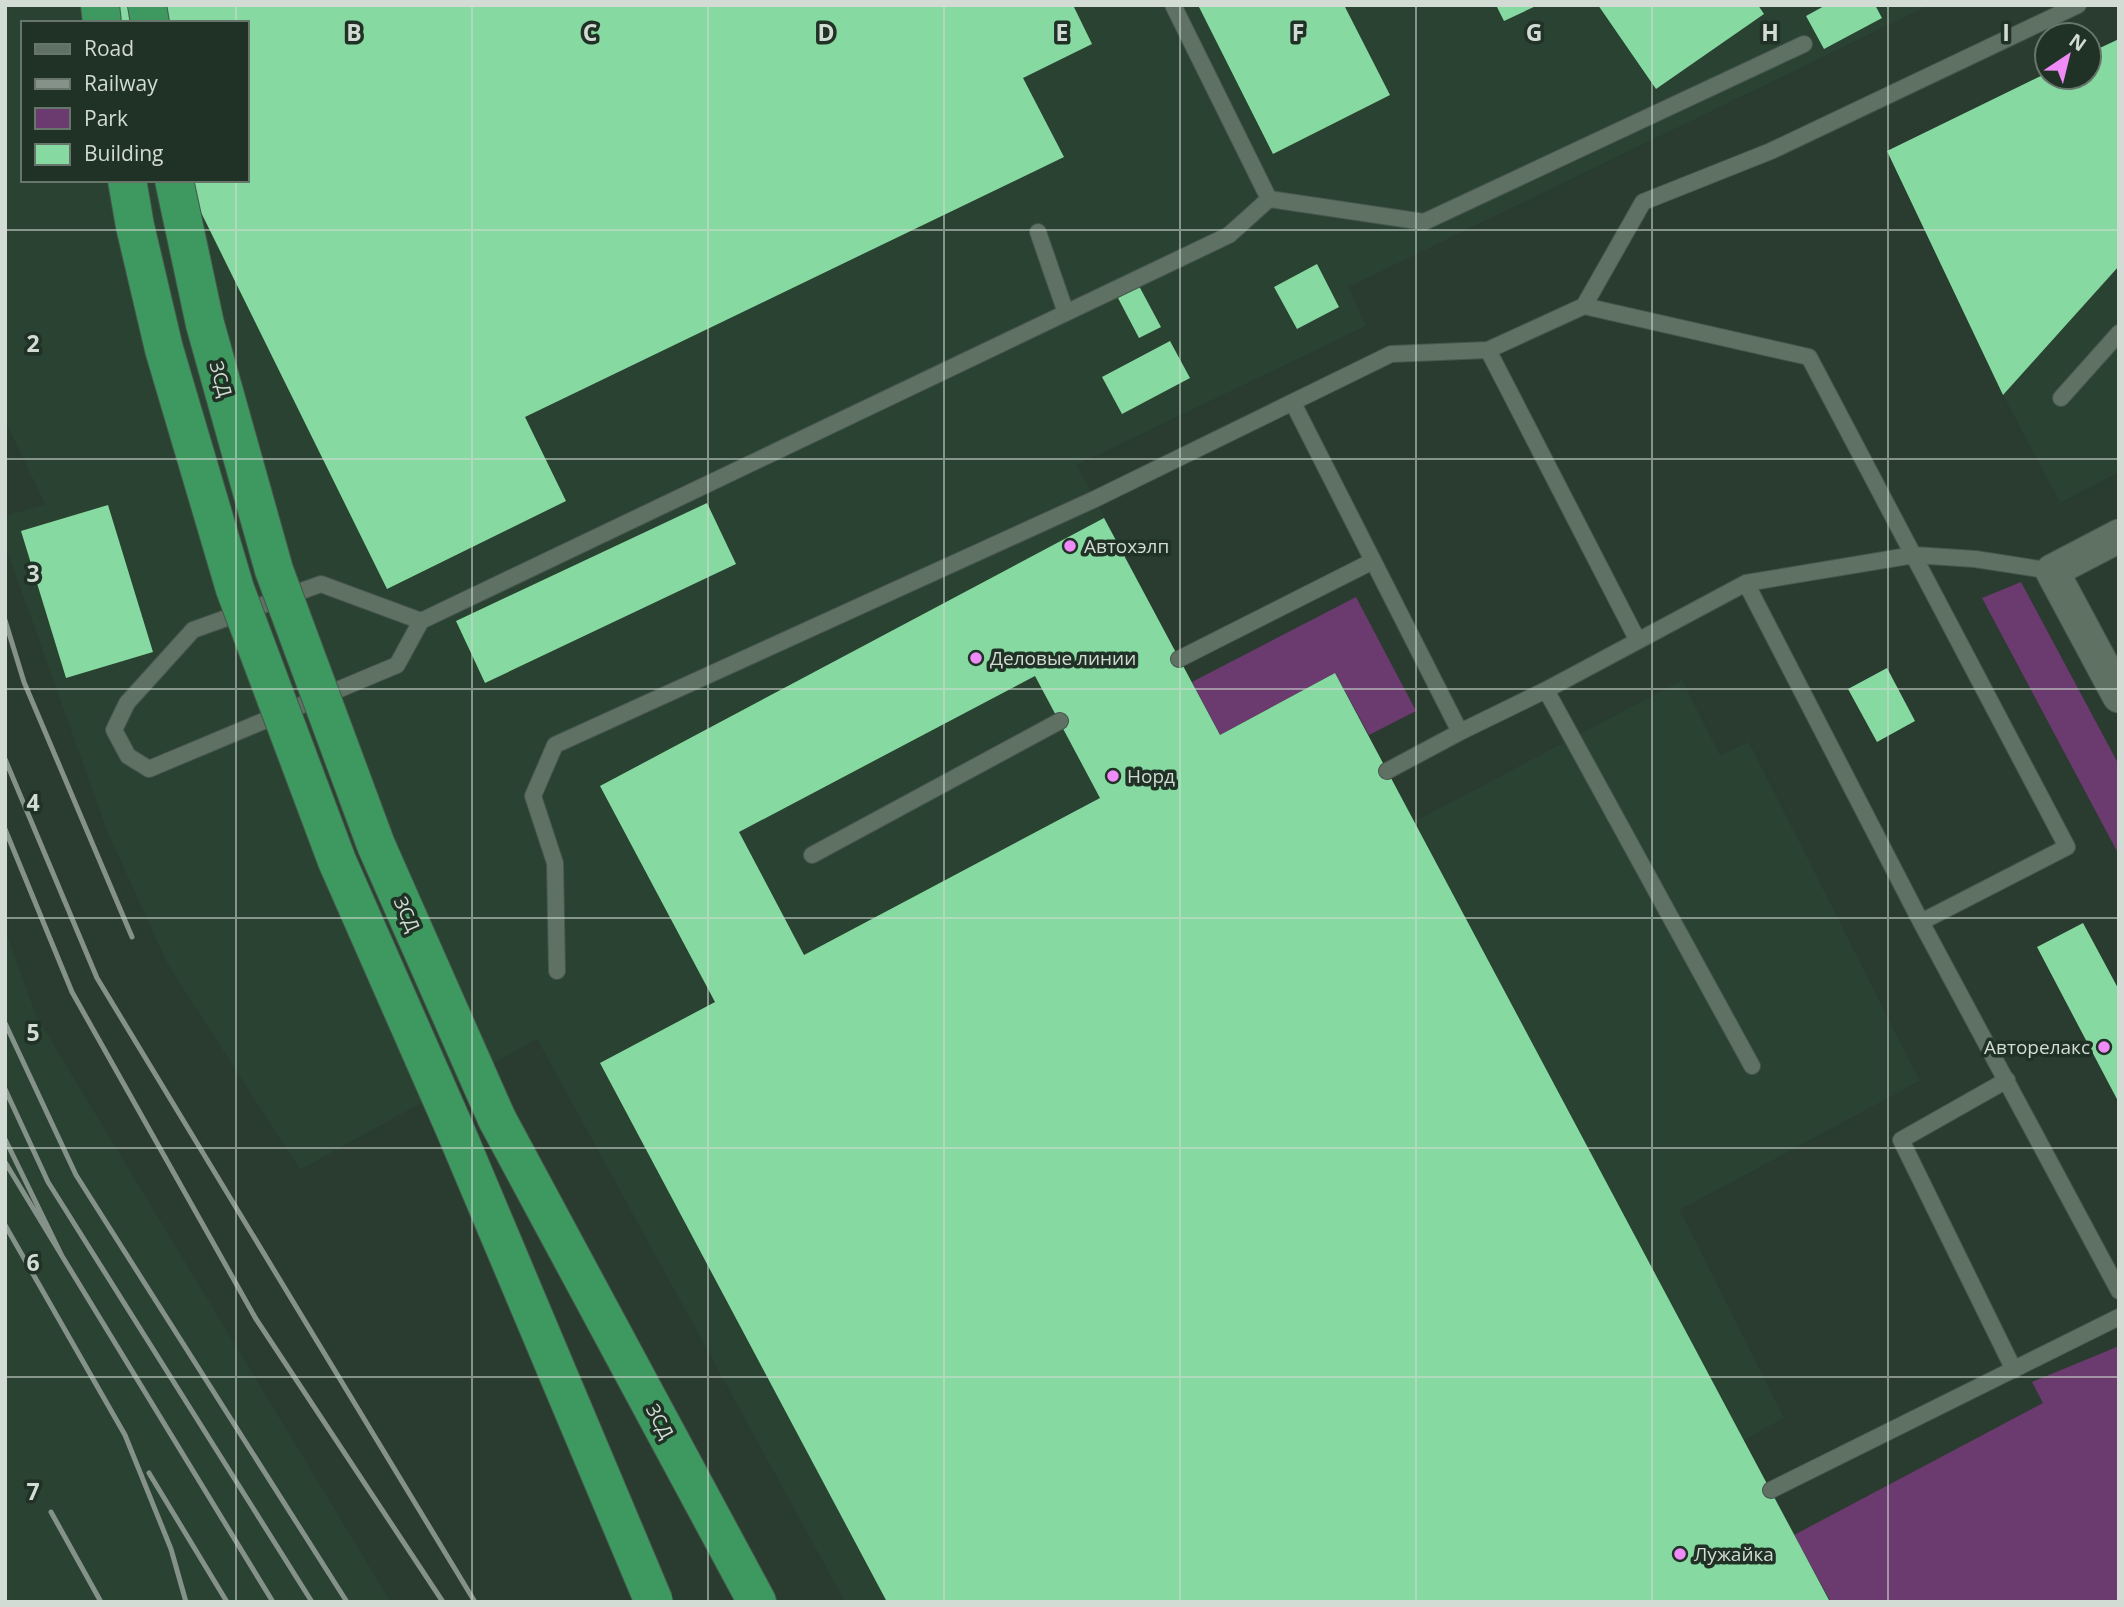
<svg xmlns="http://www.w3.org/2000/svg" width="2124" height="1607" viewBox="0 0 2124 1607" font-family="'Open Sans',sans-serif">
<rect width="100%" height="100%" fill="#2a3b2f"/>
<path fill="#2a4231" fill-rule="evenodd" d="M5 5H1930L1349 287 1366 326 1077 465 1220 734 1335 673 1415 821 1682 680 1720 755 1749 742 1920 1081 1680 1210 1784 1418 1744 1440 1833 1602H845L537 1039 300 1170 168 965 107 831 5 545V516L45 504 5 421ZM23 23H247V180H23Z
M2119 39V472L2060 503 2003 395 1887 151 2047 73V77H2089V53Z
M5 929 37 1017 391 1602H5Z"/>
<path fill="#6b3a6f" d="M2021 582 2119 765V855L1982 598Z
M1356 597 1416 711 1369 735 1335 673 1220 735 1192 682Z
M2119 1346V1602H1831L1794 1535 2043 1403 2032 1382Z"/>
<path fill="#86d9a0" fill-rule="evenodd" d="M98 5H1073L1092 44 1023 78 1064 157 525 417 566 501 387 589 185 180H247V23H107Z
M1198 5H1344L1390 95 1273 154Z
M1496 5H1538L1504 21Z
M1598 5H1758L1764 14 1656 89Z
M1826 5H1875L1882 18 1824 49 1806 16Z
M2119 39V266L2003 395 1887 151 2047 73V77H2089V53Z
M1317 264 1339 307 1297 329 1274 287Z
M1139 286 1161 327 1139 338 1118 298Z
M1170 341 1190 378 1122 414 1102 377Z
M707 503 736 564 485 683 456 621Z
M108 505 153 652 66 678 21 531Z
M1104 518 1220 735 1335 673 1830 1602H887L600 1063 715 1002 600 786ZM1035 676 1100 798 804 955 739 832Z
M1887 668 1915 721 1877 742 1848 689Z
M2083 923 2119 990V1103L2037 947Z"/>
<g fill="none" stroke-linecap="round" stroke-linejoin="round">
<g stroke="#48564c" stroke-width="18">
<path id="lane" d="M1173 5 1269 199 1424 222 1804 44
M1038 232 1066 313
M1584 306 1643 202 1771 151 2078 5
M1488 350 1638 641
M2061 398 2119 333
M1293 403 1460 732 1546 690 1746 583 1914 555 1975 559 2052 571
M1746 583 1921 922 2119 1291
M421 621 321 584 193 630 127 703 114 730 128 756 149 769 397 665 421 621 1229 235 1269 199
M1179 659 1373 561
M1546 690 1752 1066
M1387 771 1460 732
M812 855 1060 721
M557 971 555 863 533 796 555 745 1095 499 1391 354 1488 350 1584 306 1809 357 2067 847 1921 922
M2007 1080 1901 1140 2014 1370
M1771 1490 2119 1317"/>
</g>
<g stroke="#48564c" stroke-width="35">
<path id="street" d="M2119 536 2052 571 2119 696"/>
</g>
<g stroke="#48564c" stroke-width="40">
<path id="highway" d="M100 5 102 23
M147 5 150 23
M497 1119 757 1602"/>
</g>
<use href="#lane" stroke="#5e7163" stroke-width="16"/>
<use href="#street" stroke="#5e7163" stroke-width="33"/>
<use href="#highway" stroke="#3d9960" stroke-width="38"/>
<path stroke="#859289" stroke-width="5" d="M5 620 24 682 132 937
M5 759 97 978 475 1602
M5 829 72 992 256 1319 443 1602
M5 1023 76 1175 347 1602
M5 1089 48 1182 312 1602
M5 1139 62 1256 5 1162
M5 1225 125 1435 171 1549 186 1602
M62 1256 273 1602
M149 1473 227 1602
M51 1512 101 1602"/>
<g stroke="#48564c" stroke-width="40" stroke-linecap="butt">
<path id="highway-bridge" d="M127 180 135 226 164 349 235 589 337 861 454 1127 654 1602
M174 180 205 324 274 570 376 845 497 1119"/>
</g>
<use href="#highway-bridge" stroke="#3d9960" stroke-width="38"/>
</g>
<path fill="none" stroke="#d2dcd4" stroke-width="2" stroke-opacity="0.55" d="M236 5V23M472 5V1602M708 5V1602M944 5V1602M1180 5V1602M1416 5V1602M1652 5V1602M1888 5V1602M236 180V1602M5 230H2119M5 459H2119M5 689H2119M5 918H2119M5 1148H2119M5 1377H2119"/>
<g fill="#ef8bf6" stroke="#203125" stroke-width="2.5">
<circle cx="1070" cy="546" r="7"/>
<circle cx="976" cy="658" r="7"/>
<circle cx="1113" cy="776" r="7"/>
<circle cx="2104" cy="1047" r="7"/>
<circle cx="1680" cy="1554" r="7"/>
</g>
<g text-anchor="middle" stroke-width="7" stroke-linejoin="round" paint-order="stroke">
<g font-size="19" fill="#d2dcd4" stroke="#203125">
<text transform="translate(221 379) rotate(74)" y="7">ЗСД</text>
<text transform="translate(407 914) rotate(66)" y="7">ЗСД</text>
<text transform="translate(660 1421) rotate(62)" y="7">ЗСД</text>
</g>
<g font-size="19" fill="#d2dcd4" stroke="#203125" text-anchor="start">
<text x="1084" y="553">Автохэлп</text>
<text x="990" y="665">Деловые линии</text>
<text x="1127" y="783">Норд</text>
<text x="2090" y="1054" text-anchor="end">Авторелакс</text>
<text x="1694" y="1561">Лужайка</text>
</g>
</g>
<g font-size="23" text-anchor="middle" font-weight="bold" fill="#d2dcd4" stroke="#203125" stroke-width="7" stroke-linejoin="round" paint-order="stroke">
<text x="354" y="41">B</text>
<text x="590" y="41">C</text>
<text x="826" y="41">D</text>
<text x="1062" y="41">E</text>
<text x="1298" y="41">F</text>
<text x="1534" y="41">G</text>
<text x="1770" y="41">H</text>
<text x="2006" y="41">I</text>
<text x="33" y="352">2</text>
<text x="33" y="582">3</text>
<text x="33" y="811">4</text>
<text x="33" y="1041">5</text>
<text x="33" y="1271">6</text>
<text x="33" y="1500">7</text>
</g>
<rect width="2124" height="1607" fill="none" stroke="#d2dcd4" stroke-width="14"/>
<rect x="21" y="21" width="228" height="161" fill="#203125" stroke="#67756b" stroke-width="2"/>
<rect x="35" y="44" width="35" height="10" fill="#5e7163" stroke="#67756b" stroke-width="2"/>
<text x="84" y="56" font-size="21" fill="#d2dcd4">Road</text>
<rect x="35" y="79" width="35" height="10" fill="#859289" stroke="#67756b" stroke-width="2"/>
<text x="84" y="91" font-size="21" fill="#d2dcd4">Railway</text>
<rect x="35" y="108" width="35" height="21" fill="#6b3a6f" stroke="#67756b" stroke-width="2"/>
<text x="84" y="126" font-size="21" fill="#d2dcd4">Park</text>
<rect x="35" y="144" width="35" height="21" fill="#86d9a0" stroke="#67756b" stroke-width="2"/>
<text x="84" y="161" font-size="21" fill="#d2dcd4">Building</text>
<g transform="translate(2068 56) rotate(35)"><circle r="33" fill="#203125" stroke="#67756b" stroke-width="2"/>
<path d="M0-5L12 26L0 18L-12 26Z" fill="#ef8bf6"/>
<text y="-10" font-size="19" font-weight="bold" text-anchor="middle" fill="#d2dcd4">N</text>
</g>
</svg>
